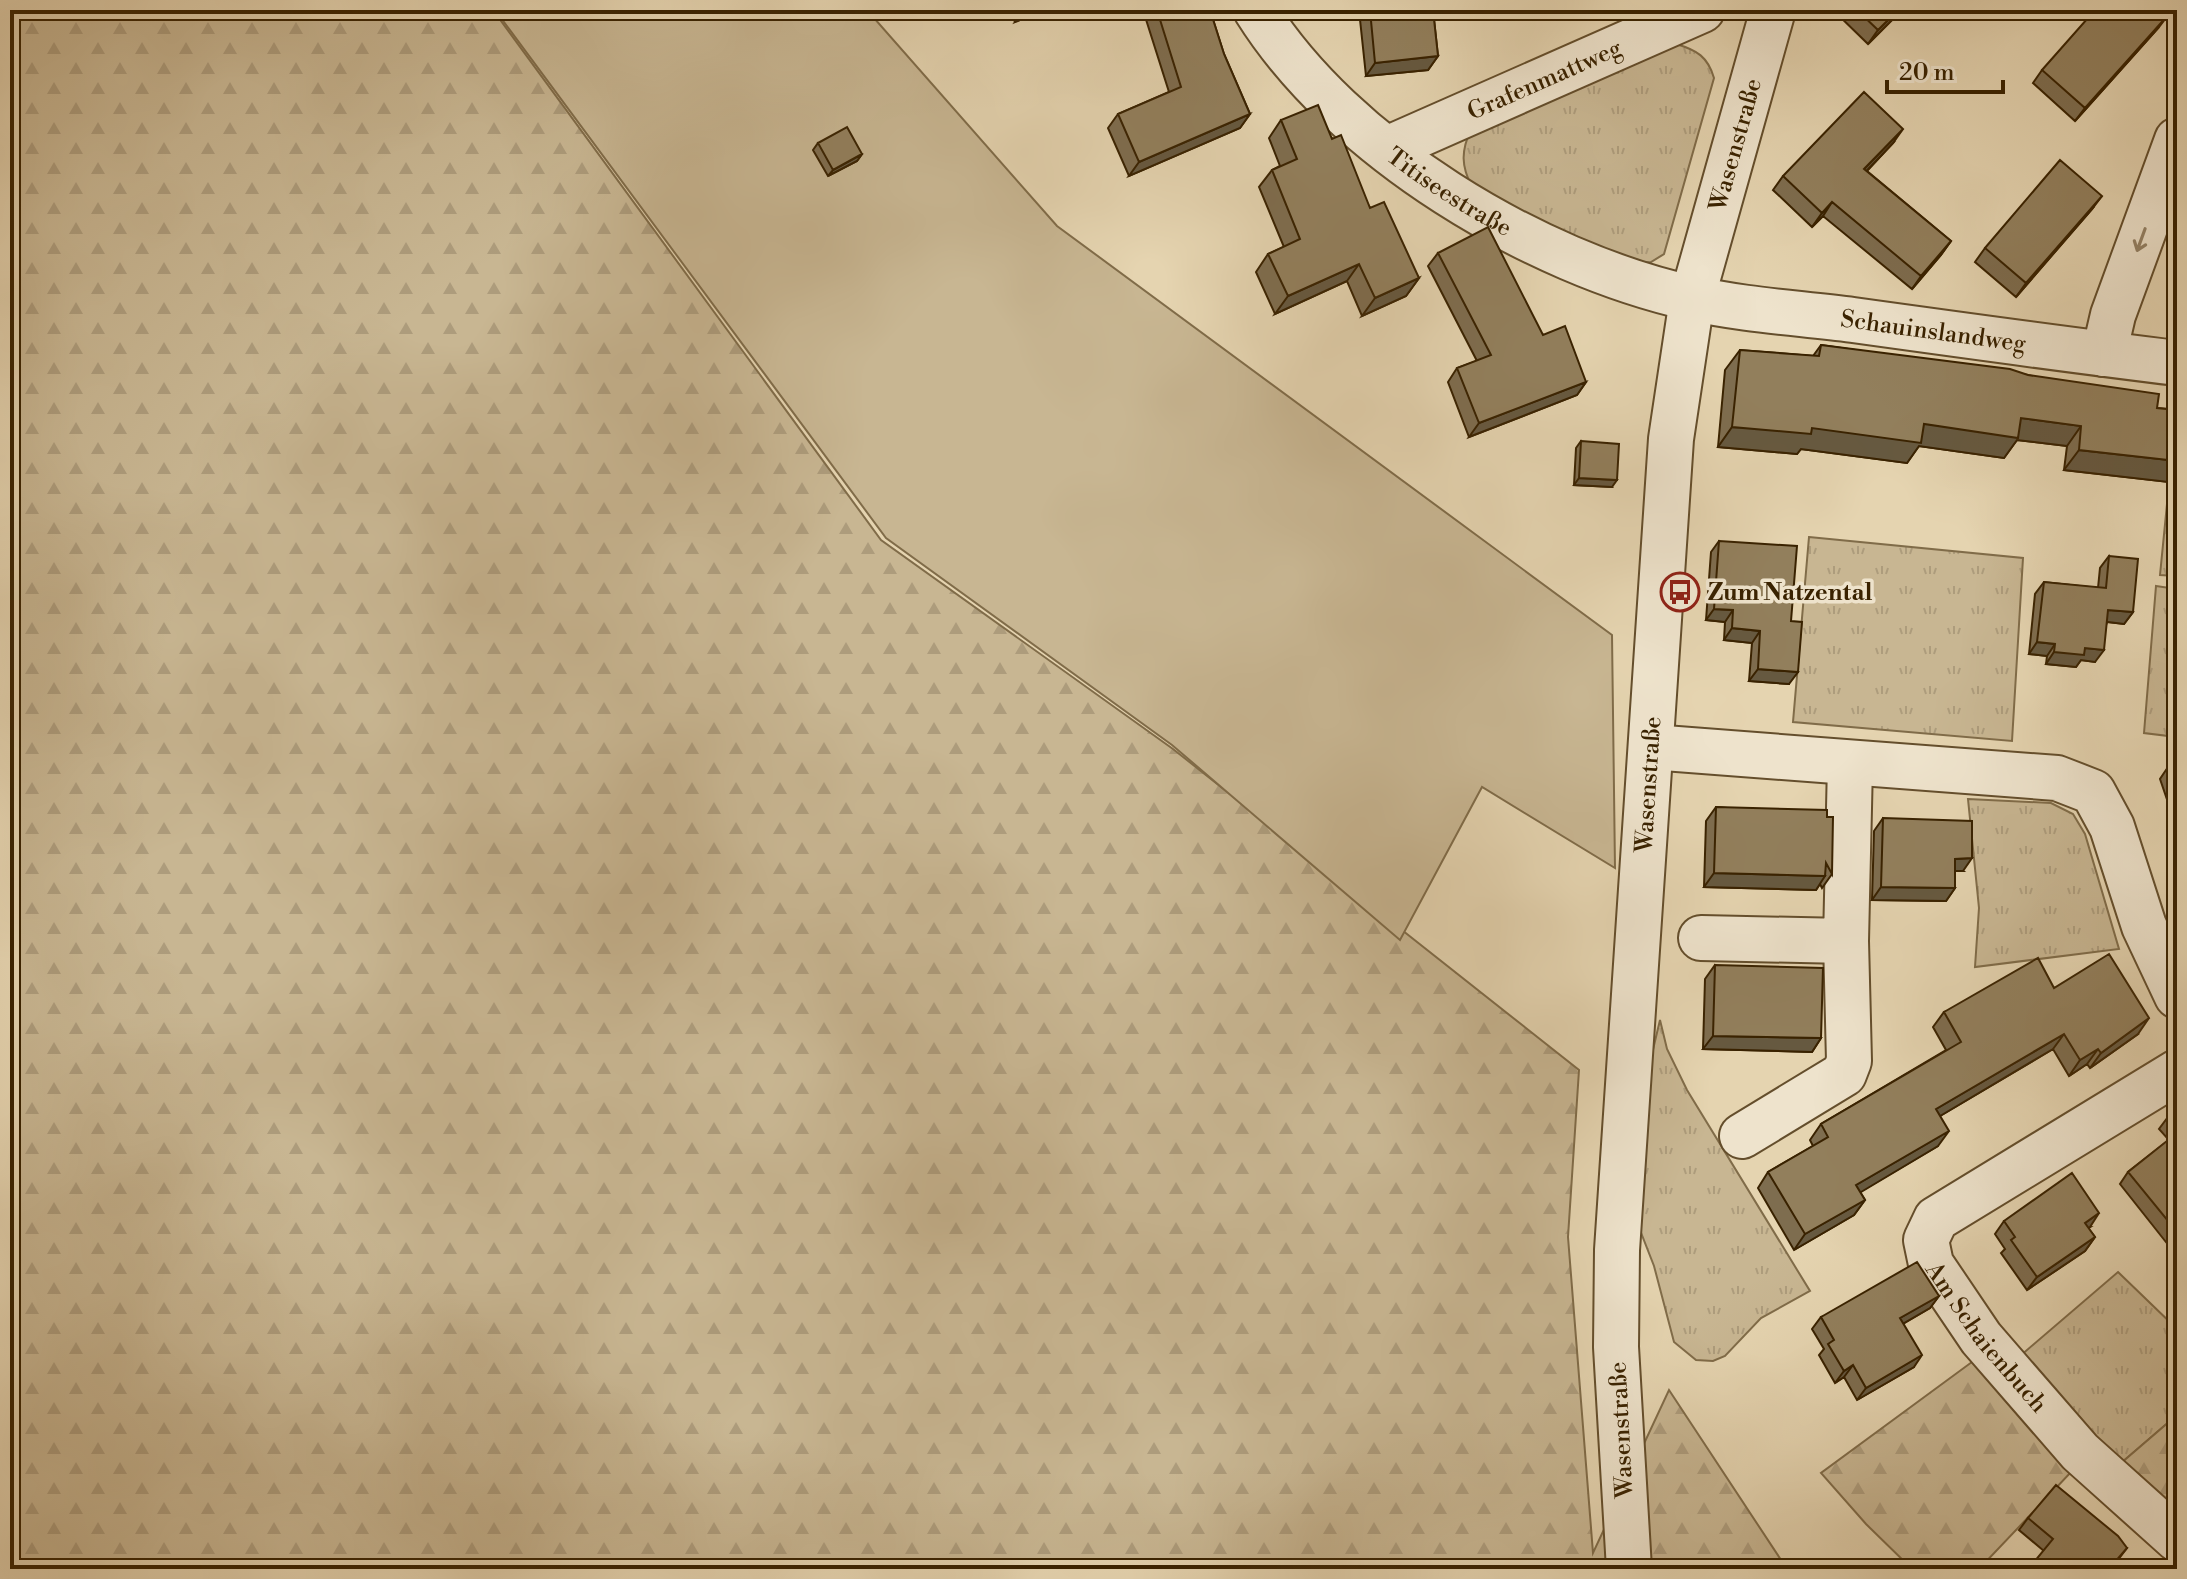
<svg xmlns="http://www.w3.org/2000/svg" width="2187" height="1579" viewBox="0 0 2187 1579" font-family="'Libre Bodoni',serif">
<defs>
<pattern id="grass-tufts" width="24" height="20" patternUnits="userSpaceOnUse" patternTransform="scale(2)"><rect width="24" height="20" fill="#c8b692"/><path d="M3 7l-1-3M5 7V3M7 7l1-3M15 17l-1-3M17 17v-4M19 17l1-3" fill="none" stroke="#ad9c7c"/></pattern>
<pattern id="forest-firs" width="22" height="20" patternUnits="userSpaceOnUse" patternTransform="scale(2)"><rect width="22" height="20" fill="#c8b692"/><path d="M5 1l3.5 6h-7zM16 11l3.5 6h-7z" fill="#ad9c7c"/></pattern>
</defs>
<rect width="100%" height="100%" fill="#e5d4b0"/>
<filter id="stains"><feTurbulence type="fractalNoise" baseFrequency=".0025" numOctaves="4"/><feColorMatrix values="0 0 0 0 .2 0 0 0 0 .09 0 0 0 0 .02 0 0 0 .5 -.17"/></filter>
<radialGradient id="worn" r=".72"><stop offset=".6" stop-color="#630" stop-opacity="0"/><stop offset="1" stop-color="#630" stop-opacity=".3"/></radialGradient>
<path fill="url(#grass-tufts)" stroke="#806c49" stroke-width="2" d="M1676 44C1697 50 1708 57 1714 78L1664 254 1651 262 1630 264 1472 187C1461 166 1461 151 1471 129Z
M2175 423 2177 424V576L2160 575Z
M1809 537 2023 558 2012 741 1793 722Z
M2156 586 2177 589 2172 675 2177 676V737L2144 733Z
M1968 799 2051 803 2073 814 2085 834 2119 949 1975 967 1979 908Z
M1660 1020 1667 1049 1687 1090 1810 1291 1761 1318 1725 1356 1713 1361 1696 1360 1674 1342 1654 1266 1640 1230 1647 1075Z
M2118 1272 2177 1329V1415L2120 1464 2020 1356Z"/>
<path fill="url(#forest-firs)" stroke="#806c49" stroke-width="2" d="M10 10H493L881 540 1173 749 1579 1070 1568 1237 1593 1553 1669 1390 1787 1569H10Z
M1976 1359 2073 1470 1979 1569H1912L1866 1524 1821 1473Z
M2177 1415V1514L2120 1464Z"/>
<path fill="#c8b692" stroke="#806c49" stroke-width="2" d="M495 10H867L1057 226 1612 635 1615 868 1482 787 1400 940 1172 745 886 538Z"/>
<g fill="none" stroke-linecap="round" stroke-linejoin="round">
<g stroke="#644e2c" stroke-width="48">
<g id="minor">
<path id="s1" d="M1256 10C1343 149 1534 263 1691 298 1743 310 1800 313 1853 320 1961 335 2069 350 2177 363"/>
<path id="s2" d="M1387 149 1702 10"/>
<path d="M2104 354 2113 315 2177 140"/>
<path d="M1651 747 2057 778 2093 792 2112 827 2144 926 2177 996"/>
<path d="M1701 938 1846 941 1850 764"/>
<path id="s3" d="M2177 1072 1936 1219 1926 1240 1931 1264 1981 1338 2080 1452 2177 1539"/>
<path d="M1742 1136 1844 1074 1849 1061 1846 941"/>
<path id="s4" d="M1629 1569 1616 1347 1617 1250 1671 439 1692 299 1773 10"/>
</g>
</g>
<use href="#minor" stroke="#eee3cc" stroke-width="44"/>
</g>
<path fill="#7e6d4f" stroke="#392200" stroke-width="2" d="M1009 10H1043L1015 22Z
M1143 10H1210L1224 54 1250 114 1240 128 1129 176 1108 128 1118 114 1169 92Z
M1359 10H1433L1438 56 1428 70 1366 76Z
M1833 10H1902L1868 44Z
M2159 27 2075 121 2033 83 2042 70Z
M1281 120 1332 139 1370 208 1419 278 1406 296 1362 316 1347 281 1275 314 1256 272 1268 254 1284 247 1259 187 1272 170 1280 166 1269 138Z
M818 143 862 154 857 161 828 176 813 150Z
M1893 143 1867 171 1951 241 1941 255 1912 289 1823 216 1812 227 1773 190 1783 176Z
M2092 209 2016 297 1975 262 1985 248Z
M1438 253 1543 335 1586 382 1577 395 1469 437 1448 382 1457 368 1477 361 1428 266Z
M1821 345 2028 375 2157 408 2177 410V483L2064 470 2067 446 2017 440 2004 458 1919 446 1907 463 1801 449 1797 454 1718 447 1725 370 1740 350 1813 356Z
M1581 441 1612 487 1574 485 1576 448Z
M1719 541 1791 621 1789 684 1749 681 1752 643 1724 640 1725 622 1706 620 1711 552Z
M2109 556 2133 612 2124 624 2107 622 2095 662 2081 660 2076 667 2046 664 2047 656 2029 654 2035 594 2044 582 2098 588 2100 568Z
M2177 630V676L2172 675Z
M2177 764V816L2173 817 2160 779 2168 767Z
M1716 807 1827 817 1832 874 1822 888 1820 884 1816 890 1704 887 1706 821Z
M1883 818 1963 871H1955V888L1946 901 1872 900 1874 831Z
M1715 965 1821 1038 1812 1052 1703 1049 1705 979Z
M2054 988 2138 1034 2090 1068 2087 1064 2069 1076 2053 1049 1940 1116 1938 1146 1860 1192 1865 1200 1854 1215 1794 1250 1758 1188 1768 1172 1813 1146 1810 1140 1821 1124 1946 1050 1933 1027 1944 1012Z
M2177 1110V1256L2120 1184 2128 1172 2169 1140 2159 1129 2168 1117Z
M2004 1221 2090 1227 2088 1228 2095 1237 2085 1251 2027 1290 2001 1253 2005 1249 1995 1234Z
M1939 1296 1930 1308 1903 1324 1914 1367 1857 1400 1844 1377 1835 1383 1819 1355 1824 1349 1812 1329 1821 1317Z
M2028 1518 2127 1548 2111 1569H2029L2044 1551 2019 1530Z"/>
<path fill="#665940" stroke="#392200" stroke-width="2" d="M1023 10H1043L1015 22Z
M1898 10H1902L1868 44 1878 30Z
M2169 14 2159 27 2075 121 2085 108Z
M1438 56 1428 70 1366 76 1375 63Z
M1250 114 1240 128 1129 176 1139 162Z
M1903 129 1893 143 1855 183 1864 169Z
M862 154 857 161 828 176 833 170Z
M2102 196 2092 209 2016 297 2026 283Z
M1832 202 1823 216 1812 227 1822 213Z
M1951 241 1941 255 1912 289 1921 276Z
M1359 264 1347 281 1275 314 1288 296Z
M1419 278 1406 296 1362 316 1375 298Z
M1586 382 1577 395 1469 437 1479 423Z
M2021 418 2081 426 2067 446 2017 440 2004 458 1919 446 1907 463 1801 449 1797 454 1718 447 1732 427 1812 428 1924 424Z
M2079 450 2177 461V483L2064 470Z
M1579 478 1617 480 1612 487 1574 485Z
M1714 609 1733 610 1725 622 1706 620Z
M2108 610 2133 612 2124 624 2100 621Z
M1732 628 1760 631 1752 643 1724 640Z
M2037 642 2055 644 2047 656 2029 654Z
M2085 648 2104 650 2095 662 2081 660 2076 667 2046 664 2054 652Z
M1758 669 1798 672 1789 684 1749 681Z
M1972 858 1963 871H1946L1955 859Z
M1714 873 1825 876 1816 890 1704 887Z
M1881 887 1955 888 1946 901 1872 900Z
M2149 1018 2138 1034 2090 1068 2101 1053Z
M2064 1034 2053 1049 1925 1125 1936 1109Z
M1713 1036 1821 1038 1812 1052 1703 1049Z
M2098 1049 2087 1064 2069 1076 2080 1060Z
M1949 1131 1938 1146 1846 1201 1856 1185Z
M1865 1200 1854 1215 1794 1250 1805 1234Z
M2099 1213 2090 1227 2075 1237 2085 1223Z
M2095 1237 2085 1251 2027 1290 2037 1277Z
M1939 1296 1930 1308 1892 1330 1900 1318Z
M1922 1355 1914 1367 1857 1400 1866 1388Z
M1853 1365 1844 1377 1835 1383 1844 1371Z"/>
<path fill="#927f5c" stroke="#392200" stroke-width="2" d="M1157 10H1210L1224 54 1250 114 1139 162 1118 114 1181 87Z
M1370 10H1433L1438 56 1375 63Z
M1857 10H1898L1878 30Z
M2095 10H2165L2169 14 2085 108 2042 70Z
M1864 92 1903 129 1864 169 1951 241 1921 276 1832 202 1822 213 1783 176Z
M1318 105 1332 139 1341 135 1370 208 1384 202 1419 278 1375 298 1359 264 1288 296 1268 254 1300 239 1272 170 1297 159 1281 120Z
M847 127 862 154 833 170 818 143Z
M2060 160 2102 196 2026 283 1985 248Z
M1488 227 1543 335 1565 326 1586 382 1479 423 1457 368 1491 355 1438 253Z
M1821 345 2010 369 2028 375 2159 394 2157 408 2177 410V461L2079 450 2081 426 2021 418 2018 438 1924 424 1921 443 1812 428 1811 434 1732 427 1740 350 1819 356Z
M1581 441 1619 444 1617 480 1579 478Z
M1719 541 1797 546 1791 621 1802 622 1798 672 1758 669 1760 631 1732 628 1733 610 1714 609Z
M2109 556 2138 559 2133 612 2108 610 2104 650 2085 648 2084 655 2054 652 2055 644 2037 642 2044 582 2106 588Z
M2177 764V793L2168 767Z
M1716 807 1827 810V817H1833L1832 874 1826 863 1825 876 1714 873Z
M1883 818 1972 821V858L1955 859V888L1881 887Z
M2109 954 2149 1018 2101 1053 2098 1049 2080 1060 2064 1034 1936 1109 1949 1131 1856 1185 1865 1200 1805 1234 1768 1172 1828 1137 1821 1124 1961 1042 1944 1012 2038 958 2054 988Z
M1715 965 1823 968 1821 1038 1713 1036Z
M2177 1110V1127L2168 1117Z
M2177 1133V1232L2128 1172Z
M2072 1173 2099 1213 2085 1223 2095 1237 2037 1277 2011 1240 2015 1237 2004 1221Z
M1917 1262 1939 1296 1900 1318 1922 1355 1866 1388 1853 1365 1844 1371 1828 1344 1834 1340 1821 1317Z
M2056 1485 2118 1536 2127 1548 2109 1569H2043L2034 1562 2053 1539 2028 1518Z"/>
<defs><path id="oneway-shaft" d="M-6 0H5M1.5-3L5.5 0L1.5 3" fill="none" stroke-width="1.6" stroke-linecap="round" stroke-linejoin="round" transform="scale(2)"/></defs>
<use stroke="#948266" href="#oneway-shaft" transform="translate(2141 240) rotate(110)"/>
<defs>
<g id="bus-ring" transform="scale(2)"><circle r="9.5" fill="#eee3cc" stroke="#8f2418" stroke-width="1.5"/><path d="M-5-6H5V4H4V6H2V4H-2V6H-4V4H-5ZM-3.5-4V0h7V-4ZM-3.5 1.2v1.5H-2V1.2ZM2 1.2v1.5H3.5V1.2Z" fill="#8f2418"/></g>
</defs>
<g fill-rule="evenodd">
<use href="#bus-ring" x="1680" y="592"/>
</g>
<g text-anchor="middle" stroke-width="7" stroke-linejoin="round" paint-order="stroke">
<g font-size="24" fill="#392200" stroke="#eee3cc">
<text dy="8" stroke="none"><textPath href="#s2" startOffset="172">Grafenmattweg</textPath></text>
<text dy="8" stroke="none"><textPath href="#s4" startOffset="1434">Wasenstraße</textPath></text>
<text dy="8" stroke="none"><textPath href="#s1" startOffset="268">Titiseestraße</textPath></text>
<text dy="8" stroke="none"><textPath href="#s1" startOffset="778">Schauinslandweg</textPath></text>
<text dy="8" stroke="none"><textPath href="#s4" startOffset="786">Wasenstraße</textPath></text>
<text dy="8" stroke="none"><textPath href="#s3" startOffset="422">Am Schaienbuch</textPath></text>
<text transform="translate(1621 1430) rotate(-93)" y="8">Wasenstraße</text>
</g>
<g font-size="24" font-weight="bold" fill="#392200" stroke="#eee3cc" text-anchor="start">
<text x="1708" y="600">Zum Natzental</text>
</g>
</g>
<rect width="2187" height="1579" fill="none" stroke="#e5d4b0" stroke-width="40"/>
<rect x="12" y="12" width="2163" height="1555" fill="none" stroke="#392200" stroke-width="4"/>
<rect x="20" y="20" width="2147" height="1539" fill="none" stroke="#392200" stroke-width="2"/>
<path d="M1887 80v12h116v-12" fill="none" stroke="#392200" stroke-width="4"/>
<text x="1899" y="80" font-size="24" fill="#392200" stroke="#eee3cc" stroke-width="6" paint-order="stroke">20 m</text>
<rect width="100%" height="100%" filter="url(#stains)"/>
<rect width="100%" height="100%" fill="url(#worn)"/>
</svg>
